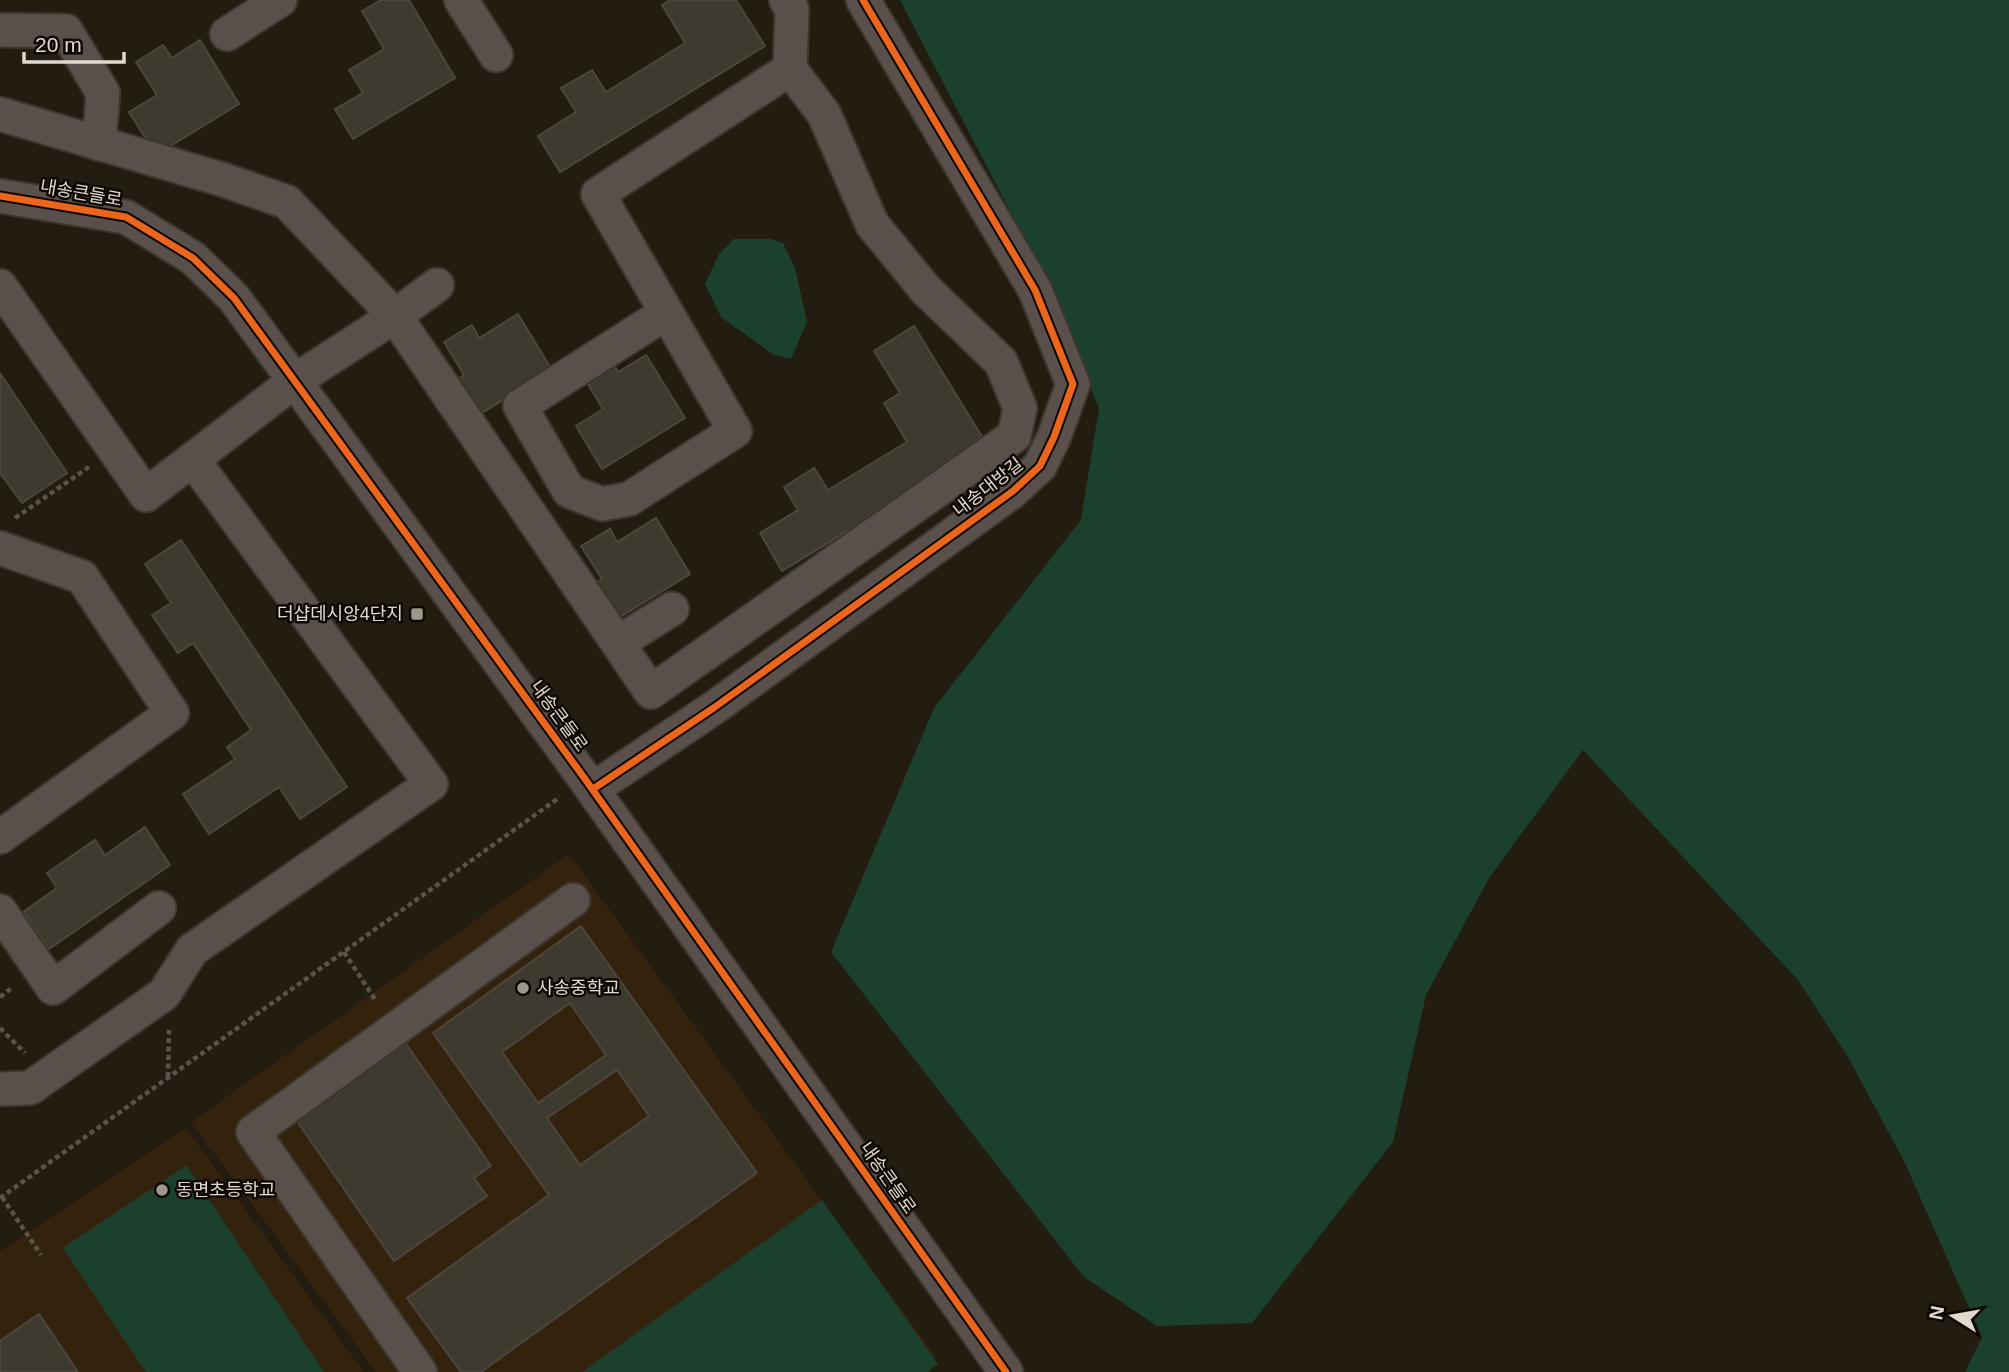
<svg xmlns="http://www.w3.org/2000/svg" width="2009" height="1372" viewBox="0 0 2009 1372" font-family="Arial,'Noto Sans KR',sans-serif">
<rect width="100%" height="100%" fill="#231c11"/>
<path fill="#33230c" d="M569 854 934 1354 931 1372H376L191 1122Z
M186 1128 364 1372H0V1251Z"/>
<path fill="#1b412e" d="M900 0H2009V1372H1965L1982 1337 1904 1161 1848 1057 1798 980 1583 750 1489 878 1426 995 1393 1142 1252 1323 1157 1326 1084 1277 831 952 934 708 1081 520 1099 408 1037 263Z
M734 239H770L783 243 795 268 807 322 791 359 774 355 721 317 705 284 719 254Z
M187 1165V1166L324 1372H146L63 1248Z
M822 1200 938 1364 927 1372H582Z"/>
<path fill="#3f3a30" stroke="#4c463d" stroke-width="2" fill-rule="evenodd" d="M381 0H409L455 78 353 139 335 109 363 93 349 70 384 49 362 11Z
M670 0H736L765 46 560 172 538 136 576 112 561 88 592 70 606 92 685 43 662 5Z
M200 40 239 104 156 155 129 112 157 95 136 62 163 45 172 58Z
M518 314 552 370 477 416 456 380 464 375 444 342 472 325 479 338Z
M914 326 987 445 782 571 760 533 798 510 784 487 814 468 828 490 907 442 884 403 900 393 874 351Z
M646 355 685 418 602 469 576 426 603 409 583 376 610 359 618 372Z
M0 373 67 473 22 503 0 473Z
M656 518 690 574 615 620 594 584 602 579 581 546 610 529 617 542Z
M181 540 347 787 300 819 279 787 209 834 183 794 235 759 227 747 251 730 193 643 178 653 152 615 171 603 145 564Z
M145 827 170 865 49 949 23 912 57 888 47 873 95 840 105 855Z
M581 926 757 1173 481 1372H461L407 1298 549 1195 433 1033ZM570 1003 606 1055 538 1103 502 1052ZM617 1070 649 1116 580 1165 547 1118Z
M402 1038 491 1166 474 1178 487 1196 394 1261 292 1114Z
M39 1314 78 1372H0V1341Z"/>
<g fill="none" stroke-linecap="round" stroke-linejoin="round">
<g stroke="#3c362d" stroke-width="37">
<path id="minor" d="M461 0 496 55
M0 30 66 31 103 93 99 144
M227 34 280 0
M0 114 224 180 287 202 395 316 651 692 1014 436 1020 408 1001 362 926 290 872 224 824 114 790 69 792 9 786 0
M0 196 126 217 193 258 234 298 585 779 1006 1372
M0 286 146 495 296 380 395 316 437 285
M666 313 520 406 569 491 602 504 629 499 735 431 598 194 790 69
M0 548 82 577 172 713 0 837
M619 642 672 609
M593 789 715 707 1013 491 1040 466 1054 437 1073 384 1035 290 863 0
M0 911 53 988 159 908
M0 1089 30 1088 47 1076 164 994 192 950 431 784 193 460
M420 1372 253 1132 573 900"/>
</g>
<path stroke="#5a534d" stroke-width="4.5" stroke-dasharray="5 3.5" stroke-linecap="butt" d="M15 518 89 467
M344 952 376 1001
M0 997 13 987
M0 1028 25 1053
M168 1077 169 1030
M2 1197 41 1255
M0 1198 560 797"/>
<use href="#minor" stroke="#59504b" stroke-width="33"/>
<g stroke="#0e0803" stroke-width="11">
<path id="cycleway" d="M0 196 126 217 193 258 234 298 585 779 1006 1372
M593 789 715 707 1013 491 1040 466 1054 437 1073 384 1035 290 863 0"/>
</g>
<use href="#cycleway" stroke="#eb651d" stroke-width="7"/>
</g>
<g fill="#9e978b" stroke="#0e0803" stroke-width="2.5">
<rect x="410" y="607" width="14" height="14" rx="3.5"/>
<circle cx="523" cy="988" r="7"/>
<circle cx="162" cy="1190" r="7"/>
</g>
<g text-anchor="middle" stroke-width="5" stroke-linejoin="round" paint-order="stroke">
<g font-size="18" fill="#e1d9cd" stroke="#0e0803">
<text transform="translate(81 193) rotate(10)" y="6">내송큰들로</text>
<text transform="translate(988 487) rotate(-38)" y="6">내송대방길</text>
<text transform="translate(559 716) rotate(54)" y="6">내송큰들로</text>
<text transform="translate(888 1178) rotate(55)" y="6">내송큰들로</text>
</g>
<g font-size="18" fill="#e1d9cd" stroke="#0e0803" text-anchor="start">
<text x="403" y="620" text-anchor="end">더샵데시앙4단지</text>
<text x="537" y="994">사송중학교</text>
<text x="176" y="1196">동면초등학교</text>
</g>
</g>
<g transform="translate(1953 1316) rotate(281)" stroke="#0e0803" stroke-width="5" paint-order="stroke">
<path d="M0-5L12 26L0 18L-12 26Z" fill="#e1d9cd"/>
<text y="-10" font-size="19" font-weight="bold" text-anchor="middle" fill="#e1d9cd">N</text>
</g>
<path d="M24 52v10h100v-10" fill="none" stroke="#e1d9cd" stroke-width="3.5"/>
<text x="35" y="52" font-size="21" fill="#e1d9cd" stroke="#0e0803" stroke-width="5" paint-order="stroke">20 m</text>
</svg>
